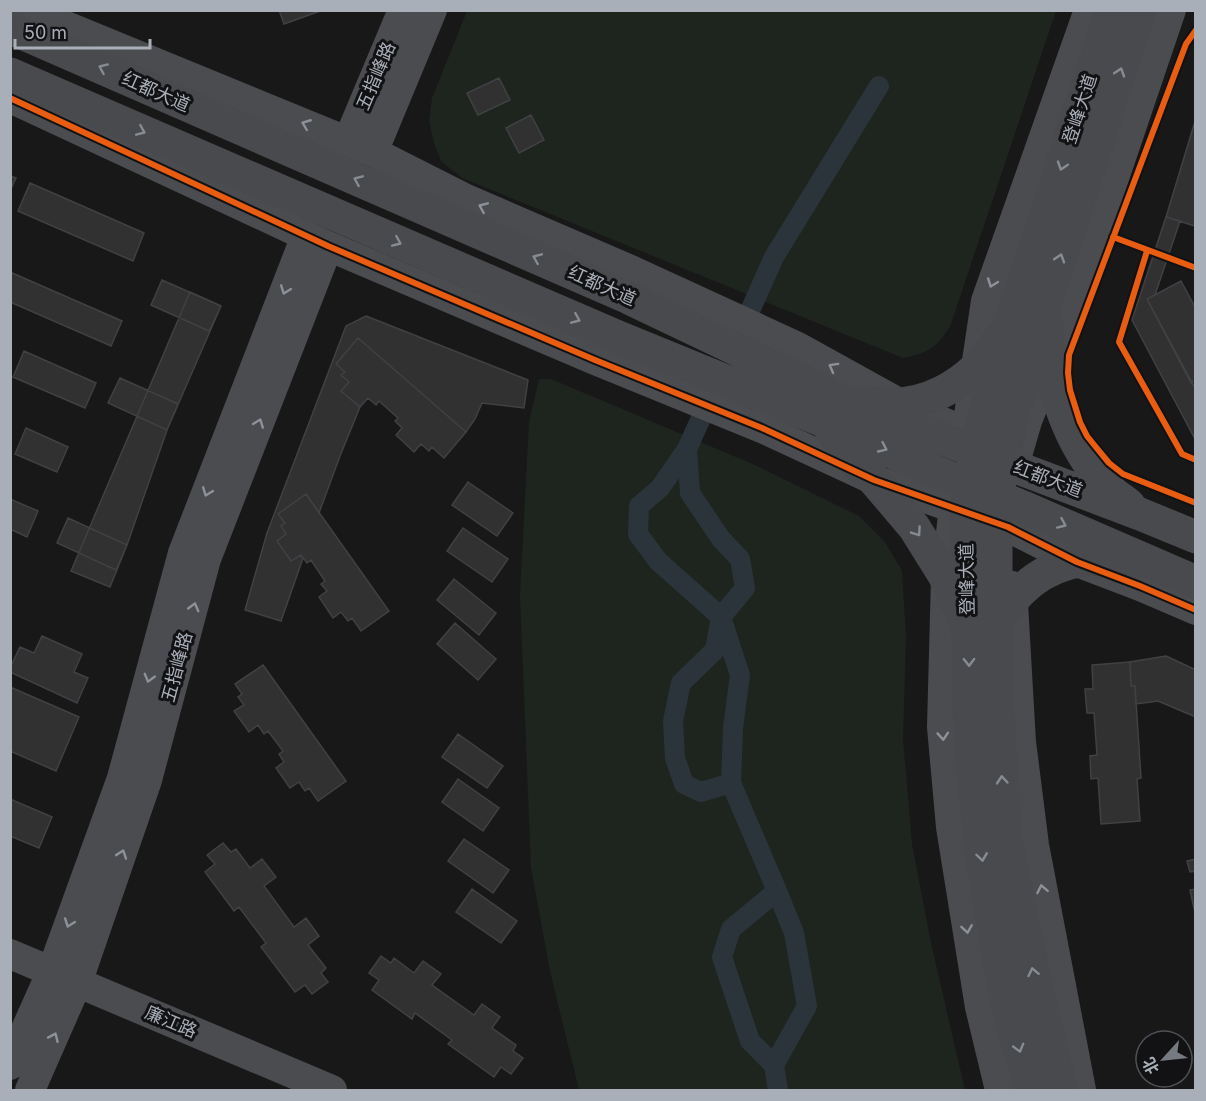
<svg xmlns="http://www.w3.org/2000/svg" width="1206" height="1101" viewBox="0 0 1206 1101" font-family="Inter,'Noto Sans SC',sans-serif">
<rect width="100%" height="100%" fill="#181818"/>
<path fill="#1e251f" d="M467 11H1056L950 327C935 348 929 353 903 358L462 178 441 161 434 143 429 121 432 98Z
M539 379H551L755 465 859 516 885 542 902 571 906 636 903 739 912 844 931 943 965 1090H579L550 971 531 868 520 595 529 422Z"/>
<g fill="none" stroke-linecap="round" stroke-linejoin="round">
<path stroke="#2b343a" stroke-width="20" d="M741 331 774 257 879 86
M711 396 687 449 690 493 721 539 740 559 745 588 721 617 715 650 681 683 673 721 675 758 684 784 701 792 731 783 777 891 731 929 722 957 750 1041 774 1065 778 1090
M687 449 660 488 639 506 638 534 658 561 721 617 740 675 733 728 731 783
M774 1065 807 1006 794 933 777 891"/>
</g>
<path fill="#313132" stroke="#404144" stroke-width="1.5" d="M279 10H323L284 24Z
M499 78 510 100 478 115 467 93Z
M531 115 544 140 519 153 506 128Z
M1196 118V224L1195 226 1166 217Z
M10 176 16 178 10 191Z
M30 183 144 233 133 261 18 211Z
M1166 217 1180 221 1155 295 1147 299 1196 390V441L1132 320Z
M10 272 122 321 111 346 10 302Z
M162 280 221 306 209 331 151 305Z
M1181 281 1196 309V380L1191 383 1147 299Z
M190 292 221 306 167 430 127 545 110 587 71 571Z
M366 316 528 380 524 408 482 403 475 419 466 432 358 338 336 364 345 372 341 375 349 382 341 391 360 407 340 456 319 513 306 494 278 514 285 523 281 526 286 534 277 541 291 561 301 555 303 558 281 621 245 610 267 533 346 326Z
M358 338 466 432 444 458 432 447 429 451 421 444 414 452 396 435 402 428 395 421 398 418 379 401 376 405 368 398 360 407 341 391 349 382 341 375 345 372 336 364Z
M24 351 96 383 85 408 13 377Z
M120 378 178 404 167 430 108 403Z
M26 428 68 447 57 472 15 454Z
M468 482 513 513 497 536 452 505Z
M306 494 389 611 361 631 352 618 348 621 341 612 333 618 319 597 327 591 321 584 325 581 311 560 307 563 301 555 291 561 277 541 286 534 281 526 285 523 278 514Z
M10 499 38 511 27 537 10 529Z
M68 518 127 545 116 570 57 543Z
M463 528 508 559 492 582 447 551Z
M454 579 496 613 479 635 437 600Z
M455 623 496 659 478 680 437 644Z
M42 636 82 654 74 672 88 678 77 703 10 672V668L20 647 34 653Z
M1166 656 1196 670V717L1158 701 1136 704 1135 686H1131L1130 662Z
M1130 662 1131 686H1135L1141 778 1137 779 1140 821 1101 824 1098 778 1091 779 1090 756 1097 755 1094 713H1087L1085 689H1093L1092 665Z
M263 665 346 781 318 801 309 788 305 791 299 782 290 788 276 768 284 762 279 754 283 751 268 731 264 734 258 725 249 732 234 711 244 705 238 697 242 694 235 684Z
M10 687 79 717 56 771 10 751Z
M458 734 503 766 487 788 442 757Z
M458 779 499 808 483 831 442 802Z
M10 799 52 817 39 848 10 836Z
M464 839 509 870 493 893 448 861Z
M223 843 231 852 236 849 250 868 262 859 276 877 264 886 294 927 306 918 319 936 308 945 326 968 321 973 328 982 312 994 305 985 295 992 261 947 266 943 239 907 234 911 205 872 215 864 207 855Z
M1196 859V871L1190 872 1187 861Z
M472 889 517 921 501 943 456 912Z
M1196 889V913H1195L1190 890Z
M381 956 391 963 394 958 414 973 423 961 441 974 432 985 474 1015 482 1004 500 1017 492 1028 516 1045 513 1051 523 1058 511 1074 501 1067 494 1077 448 1044 452 1040 415 1013 412 1019 372 990 379 980 369 973Z"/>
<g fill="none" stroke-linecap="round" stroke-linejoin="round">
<path stroke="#4b4c4f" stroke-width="30" d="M27 10 373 152 464 198 633 271 798 347 901 404 966 432
M10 98 328 246 595 360 762 428 874 480 1008 527 1077 562 1140 586 1196 610
M348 141 403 10
M373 152 432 10
M967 441 970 408 986 301 1089 10
M1018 452 1027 421 1057 346 1171 10
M955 497 946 578 942 727 951 827 980 1007 1000 1090
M1012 586 1021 742 1034 845 1081 1090
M10 954 332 1090
M10 1065 52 971 122 778 183 553 306 236
M30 1090 77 983 147 780 206 559 328 246"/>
<path stroke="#494a4d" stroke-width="33" d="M10 28 629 298 836 397 976 452 1140 514 1196 537
M10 74 618 337 826 422 917 464 1023 507 1196 582
M1047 324C1049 385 1066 440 1107 487 1113 494 1122 499 1129 505
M866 402C922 413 971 384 1000 338
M827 424 849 456 874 480 914 527 944 575 963 615
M996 625C1017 586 1050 561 1096 559 1108 559 1121 561 1133 562
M1031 1090 1007 1005 981 852 970 740 966 512 968 486 988 401 1017 304 1112 10
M1061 1090 1038 995 1007 846 999 743 996 625V522L1002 461 1012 417 1046 302 1140 10"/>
<g stroke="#121214" stroke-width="10">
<path id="cycleway" d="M1196 30 1186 44 1069 355 1068 373 1070 390 1080 422 1087 436 1095 446 1109 463 1123 474 1196 503
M10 98 328 246 595 360 762 428 874 480 1008 527 1077 562 1140 586 1196 610
M1113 237 1196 268
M1147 251 1119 342 1182 454 1196 460"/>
</g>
<use href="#cycleway" stroke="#e95d12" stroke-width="6"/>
</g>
<defs><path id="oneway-chevron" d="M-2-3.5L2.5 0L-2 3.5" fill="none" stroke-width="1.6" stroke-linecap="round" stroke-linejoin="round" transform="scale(1.5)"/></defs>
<g stroke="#878c93">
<use href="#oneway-chevron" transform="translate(103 68) rotate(-156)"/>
<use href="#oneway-chevron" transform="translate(1120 72) rotate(-72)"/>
<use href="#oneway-chevron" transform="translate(141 131) rotate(23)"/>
<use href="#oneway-chevron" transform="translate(1062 166) rotate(108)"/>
<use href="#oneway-chevron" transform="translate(358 180) rotate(-157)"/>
<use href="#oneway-chevron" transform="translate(397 242) rotate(23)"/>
<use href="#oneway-chevron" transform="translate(537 258) rotate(-157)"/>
<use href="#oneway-chevron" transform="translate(1060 258) rotate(-72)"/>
<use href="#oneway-chevron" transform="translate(576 319) rotate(23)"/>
<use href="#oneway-chevron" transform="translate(883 448) rotate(25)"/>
<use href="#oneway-chevron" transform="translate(1062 524) rotate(24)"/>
<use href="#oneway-chevron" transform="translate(917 532) rotate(55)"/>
<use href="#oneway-chevron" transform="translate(969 662) rotate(89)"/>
<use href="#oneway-chevron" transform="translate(1002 780) rotate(-95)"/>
<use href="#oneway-chevron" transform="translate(982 857) rotate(82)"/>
<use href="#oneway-chevron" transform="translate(1033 972) rotate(-102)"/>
<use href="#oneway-chevron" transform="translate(1019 1048) rotate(74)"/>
</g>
<g stroke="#8d9199">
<use href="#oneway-chevron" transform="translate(306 124) rotate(-158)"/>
<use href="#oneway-chevron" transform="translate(483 207) rotate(-157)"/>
<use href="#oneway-chevron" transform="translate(992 283) rotate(110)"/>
<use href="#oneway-chevron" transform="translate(285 290) rotate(111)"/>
<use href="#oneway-chevron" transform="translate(833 367) rotate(-151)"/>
<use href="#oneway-chevron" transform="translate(259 423) rotate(-69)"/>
<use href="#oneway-chevron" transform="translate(207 492) rotate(111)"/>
<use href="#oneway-chevron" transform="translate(194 607) rotate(-75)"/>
<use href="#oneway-chevron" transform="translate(149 678) rotate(105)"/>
<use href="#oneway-chevron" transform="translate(943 736) rotate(86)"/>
<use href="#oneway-chevron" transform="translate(122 854) rotate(-71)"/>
<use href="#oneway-chevron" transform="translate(1042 889) rotate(-101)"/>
<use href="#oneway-chevron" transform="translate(69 923) rotate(110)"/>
<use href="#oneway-chevron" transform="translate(967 929) rotate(81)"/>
<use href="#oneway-chevron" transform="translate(54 1037) rotate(-66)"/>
</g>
<g text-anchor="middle" stroke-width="6" stroke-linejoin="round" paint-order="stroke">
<g font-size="18" fill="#a9afb9" stroke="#121214">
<text transform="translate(376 76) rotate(-67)" y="6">五指峰路</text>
<text transform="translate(156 92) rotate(24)" y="6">红都大道</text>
<text transform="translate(1080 109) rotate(-72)" y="6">登峰大道</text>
<text transform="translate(602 286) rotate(24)" y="6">红都大道</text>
<text transform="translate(1048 479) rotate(21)" y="6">红都大道</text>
<text transform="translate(967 579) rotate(-91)" y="6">登峰大道</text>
<text transform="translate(177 667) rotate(-75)" y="6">五指峰路</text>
<text transform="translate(171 1022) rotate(23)" y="6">廉江路</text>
</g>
</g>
<rect width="1206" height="1101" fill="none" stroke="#a9afb9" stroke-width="24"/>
<g transform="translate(1164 1059) rotate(243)"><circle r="28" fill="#121214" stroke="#4e5156" stroke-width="1.5"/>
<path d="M0-4.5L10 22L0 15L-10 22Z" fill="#767a81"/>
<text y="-9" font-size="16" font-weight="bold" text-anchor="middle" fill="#a9afb9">北</text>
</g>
<path d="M15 39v9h135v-9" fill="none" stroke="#a9afb9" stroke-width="3"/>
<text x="24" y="39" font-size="18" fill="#a9afb9" stroke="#121214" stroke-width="4.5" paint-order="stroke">50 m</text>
</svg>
